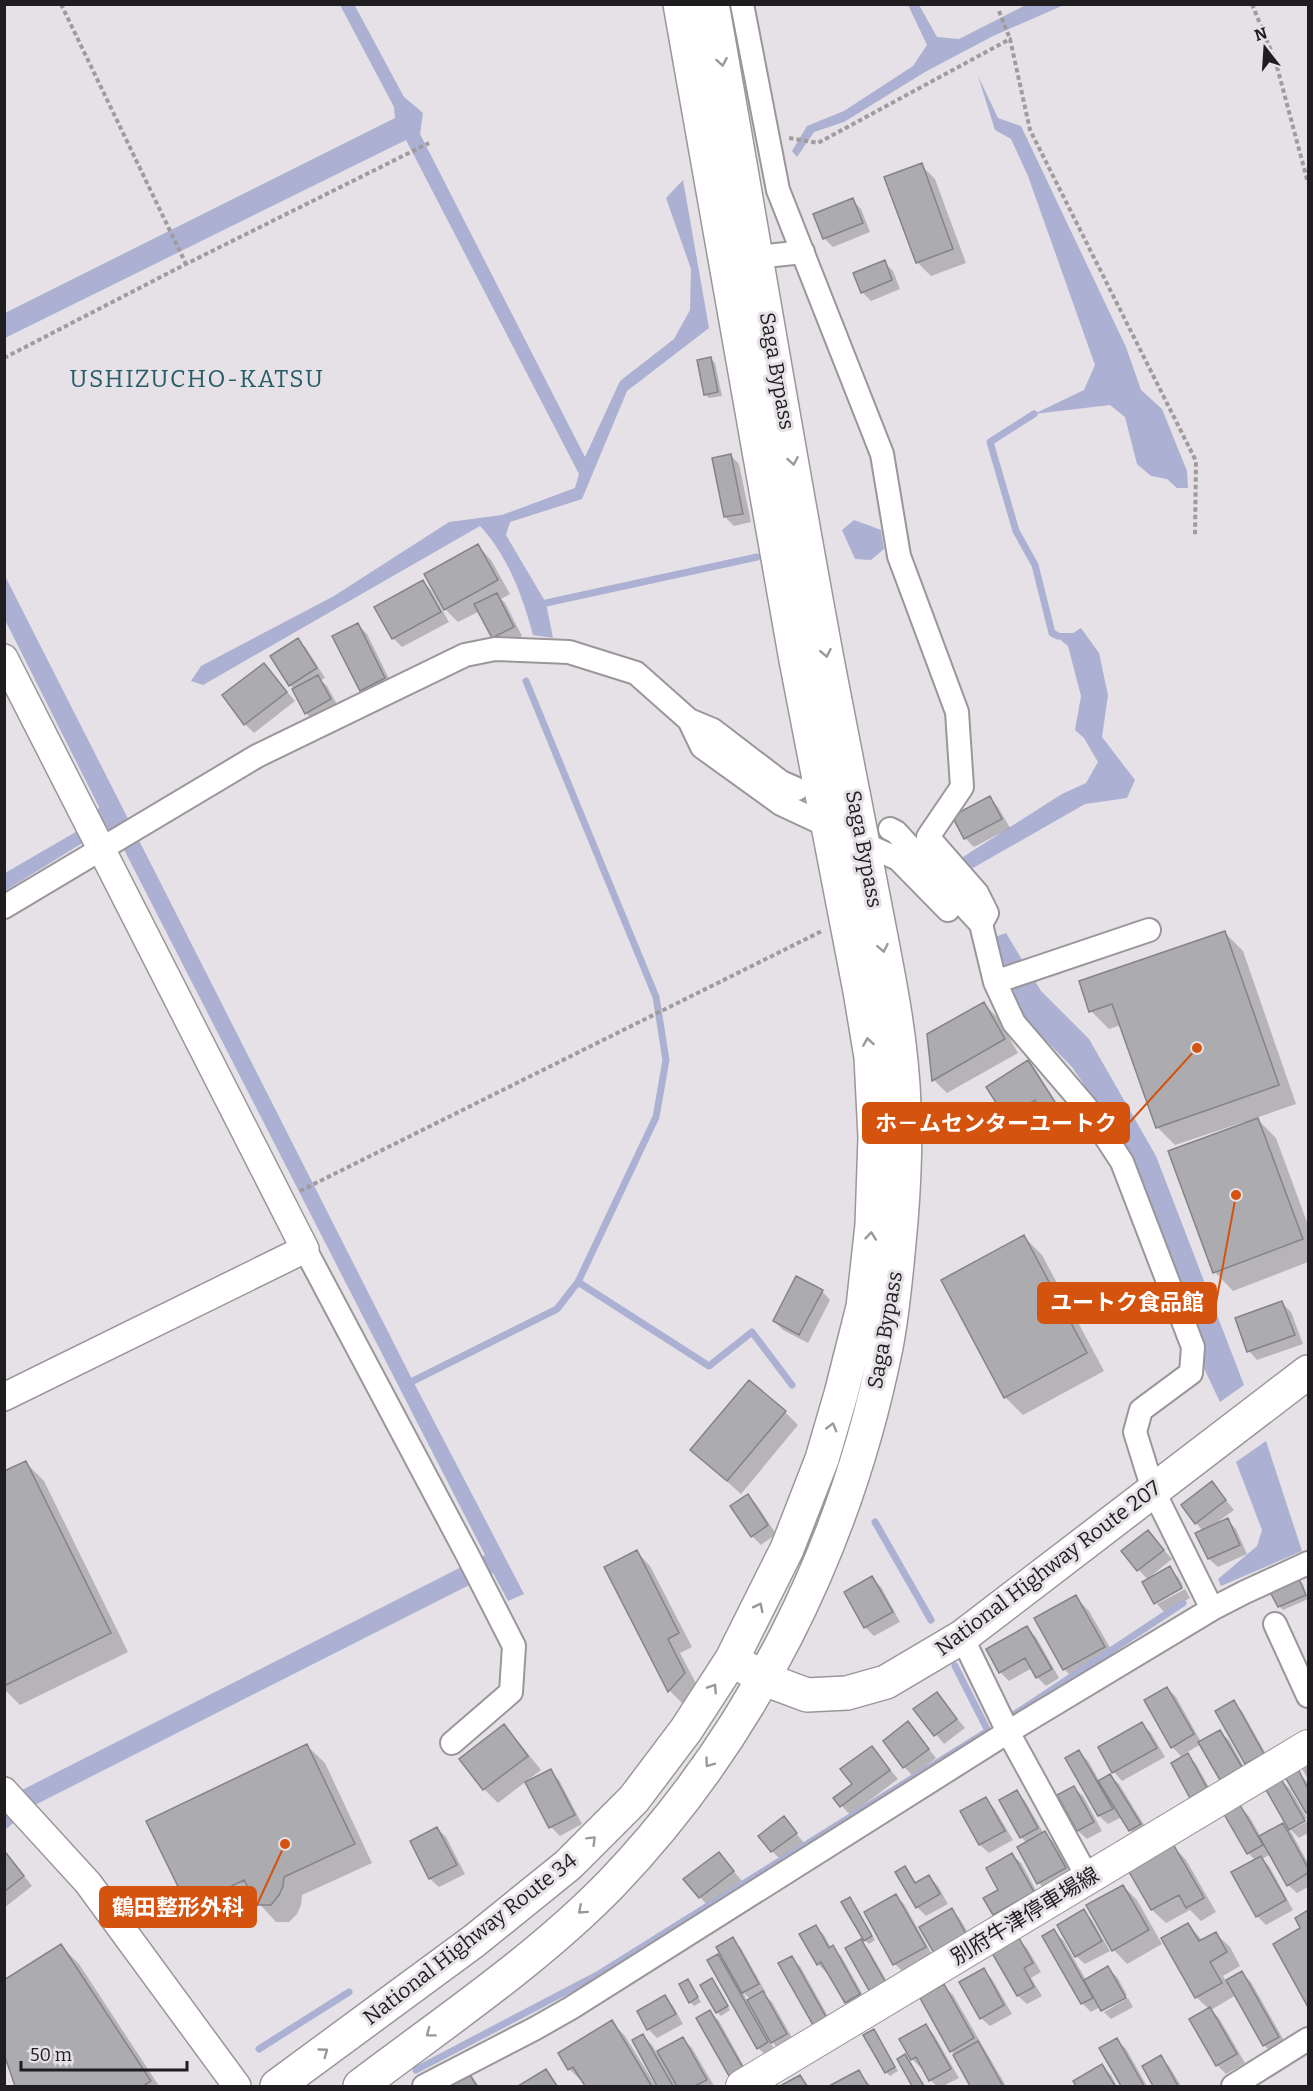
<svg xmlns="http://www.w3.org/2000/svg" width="1313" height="2091" viewBox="0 0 1313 2091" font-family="Bitter,'Noto Sans JP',serif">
<rect width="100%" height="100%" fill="#e5e1e6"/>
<path fill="#acb0d2" d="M354 4 404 97 423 113 420 134 585 457 620 381 674 339 690 310 691 269 666 198 683 180 709 328 627 391 582 499 510 522 506 535 546 603 553 638 533 635C523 597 508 556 480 526L203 685 191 681 201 666 334 596 449 522 502 515 575 488 579 474 406 140 5 338V313L395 118 394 107 340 5Z
M908 5H919L937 37 959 39 1026 5H1064L993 36 925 72 844 122 814 132 797 157 792 151 807 126 844 111 913 66 927 45Z
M978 76 998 118 1021 126 1126 347 1141 390 1162 409 1187 471 1188 488H1177L1167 479 1151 476 1137 464 1125 417 1110 405 1034 414 1084 390 1095 365 1028 176 1011 139 995 130Z
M854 520 881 530 884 549 871 560 855 559 842 530Z
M4 574 413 1381 524 1594 508 1601 493 1573 33 1806 5 1830V1804L24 1789 485 1555 114 830 105 829 5 891V873L93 822 99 807 5 620Z
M1081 628 1099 653 1108 695 1102 737 1135 780 1127 798 1085 804 973 868 966 864 963 857 1062 794 1086 783 1098 762 1084 738 1075 730 1081 696 1068 646 1052 633H1073Z
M1006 933 1041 991 1089 1039 1156 1156 1244 1385 1220 1402 1201 1362 1204 1340 1126 1146 1072 1067 1021 1015 1012 988 998 960 995 937Z
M1266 1441 1302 1551 1221 1586 1218 1579 1257 1546 1262 1530 1236 1462Z"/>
<path fill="#0003" fill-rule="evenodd" d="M921 165 935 179 966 263 931 276 917 262Z
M852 200 861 209 870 232 833 247 824 238Z
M884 262 893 271 900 289 871 301 862 292Z
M711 359 715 363 722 396 709 398 705 394Z
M730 455 739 464 751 522 734 526 725 517Z
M478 546 491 560 510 594 501 599 505 603 522 636 502 646 493 637 480 611 458 622 444 608Z
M423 582 431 590 449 622 402 647 393 638Z
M358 625 367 634 393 687 370 699 361 690Z
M298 640 306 648 325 678 321 680 327 686 339 708 315 722 306 713 295 690 290 685Z
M264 665 295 701 254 733 245 724Z
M990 798 998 807 1010 828 974 847 965 838Z
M1225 933 1243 951 1296 1104 1256 1118 1276 1138 1308 1225V1262L1233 1291 1215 1272 1170 1152 1245 1124 1244 1122 1175 1145 1157 1127 1121 1025 1109 1029 1091 1011Z
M984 1004 997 1017 1018 1053 947 1093 934 1080 929 1035Z
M1028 1062 1036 1071 1062 1112 1051 1119 1042 1110 1016 1126 1007 1118 988 1088Z
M1024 1237 1042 1255 1104 1371 1023 1415 1005 1397Z
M822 1291 830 1300 808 1343 783 1330 774 1321Z
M1282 1303 1291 1312 1303 1344 1257 1360 1249 1351 1237 1319Z
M785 1412 798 1425 741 1494 692 1450Z
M26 1463 44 1481 128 1652 20 1705 4 1689V1473Z
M1212 1483 1234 1510 1215 1524 1227 1520 1236 1529 1247 1554 1218 1567 1209 1559 1203 1531 1196 1523Z
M748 1496 757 1505 776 1534 761 1545 752 1536Z
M1148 1532 1172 1559 1151 1576 1152 1578 1169 1568 1178 1577 1183 1586 1156 1601V1604L1144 1582 1148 1580 1123 1552Z
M637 1552 650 1566 692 1647 680 1653 698 1687 683 1704 670 1691 606 1568Z
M872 1578 881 1587 900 1622 874 1636 865 1627Z
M1299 1580 1303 1584 1308 1599 1283 1610 1279 1606Z
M1185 1589 1190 1598 1164 1612 1157 1604Z
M1075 1597 1089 1611 1117 1660 1078 1683 1064 1669Z
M1027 1628 1036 1637 1059 1678 1046 1686 1037 1677 1032 1668 1009 1681 1000 1672Z
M1167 1688 1176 1697 1201 1742 1220 1732 1229 1740 1249 1776 1230 1788 1221 1779 1201 1744 1181 1756 1172 1747Z
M937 1694 965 1728 944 1744 916 1710Z
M1233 1702 1242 1711 1271 1763 1255 1772 1246 1763Z
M908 1723 936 1758 913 1776 904 1767Z
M1142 1724 1151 1733 1165 1757 1122 1781 1114 1772Z
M504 1726 517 1740 541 1770 498 1803 484 1789 461 1759Z
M306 1745 325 1763 372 1863 302 1895 301 1905 297 1914 289 1922H276L256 1900 207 1924 189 1906Z
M872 1748 898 1779 850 1815 836 1799 854 1785Z
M1079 1752 1088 1761 1100 1782 1110 1776 1119 1784 1149 1833 1139 1839 1130 1830 1122 1817 1108 1824 1099 1816 1067 1759Z
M1187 1755 1196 1764 1215 1798 1200 1806 1191 1797Z
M1308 1763V1779L1301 1767Z
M550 1771 559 1780 582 1824 560 1836 551 1827 527 1783Z
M1297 1771 1308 1783V1814L1307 1812Z
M1281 1780 1290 1789 1307 1818 1291 1827V1830L1267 1788Z
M1074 1788 1083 1796 1102 1831 1087 1839 1078 1831 1059 1796Z
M1017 1792 1025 1801 1044 1834 1054 1842 1074 1877 1047 1892 1039 1883 1027 1843 1021 1837Z
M986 1799 994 1808 1013 1840 989 1853 980 1845 962 1812Z
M1240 1807 1249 1816 1261 1837 1283 1825 1291 1832 1308 1863V1887L1297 1893 1288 1885 1271 1854 1262 1859 1269 1866 1293 1910 1266 1925 1257 1916 1255 1860 1248 1853Z
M784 1818 804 1843 781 1860 772 1851Z
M1308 1821V1833L1299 1838 1291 1830Z
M437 1828 446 1837 465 1874 439 1887 430 1879 412 1841Z
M1173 1846 1186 1860 1216 1912 1201 1921 1190 1910 1166 1923 1152 1910 1130 1870Z
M719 1854 742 1881 708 1906 700 1897Z
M1012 1855 1021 1863 1042 1901 1003 1923 994 1914Z
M4 1856 15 1864 32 1886 4 1908Z
M905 1868 917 1884 929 1877 938 1886 948 1904 926 1916 917 1907Z
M1123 1886 1137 1900 1162 1944 1127 1964 1114 1950 1089 1906Z
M896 1896 904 1904 933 1956 903 1972 895 1964Z
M850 1898 875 1940 869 1944 865 1940Z
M952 1910 960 1919 974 1943 921 1927Z
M1083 1911 1092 1920 1110 1951 1085 1964 1076 1956Z
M1308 1912V2004L1275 1944 1302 1929 1297 1919Z
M1188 1925 1203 1941 1216 1934 1230 1947 1240 1966 1223 1976 1226 1981 1242 1973 1251 1982 1287 2046 1273 2054 1264 2045 1236 1995 1211 2010 1219 2018 1245 2063 1226 2074 1217 2065 1209 2009 1196 1997Z
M816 1927 824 1935 831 1948 841 1956 868 2004 855 2011 846 2002 829 1972 827 1973 818 1964Z
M1054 1931 1063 1940 1086 1980 1108 1968 1117 1977 1127 1995 1103 2009V2011L1100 2007 1091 2012 1082 2003Z
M732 1939 741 1948 766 1993 764 1994 772 2002 795 2043 781 2051 770 2040 775 2052 767 2056 758 2048 718 1956 726 1964ZM743 1992 750 1999 747 2001Z
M1019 1940 1027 1948 1041 1972 1031 1978 1042 1996 1027 2004 1018 1996Z
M861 1941 869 1950 893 1992 880 2000Z
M61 1946 79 1964 159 2086H17L4 2049Z
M791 1958 800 1966 834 2027 823 2032 814 2024Z
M983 1970 992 1979 1012 2014 990 2026 981 2018Z
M712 1980 730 2010 721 2016 717 2012Z
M688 1981 701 2002 694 2006 690 2002Z
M944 1986 953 1995 1006 2086H972L955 2055 951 2051Z
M665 1997 673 2006 683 2024 657 2038 648 2029Z
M1128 1998 1133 2007 1111 2019 1104 2012Z
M710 2012 719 2021 750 2077 739 2083 730 2075Z
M612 2022 625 2036 656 2086 658 2084 643 2036 652 2045 657 2053 683 2039 692 2048 714 2086H587L569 2069Z
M926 2026 934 2035 959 2078 943 2086H937L930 2080 923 2067 921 2068 912 2059Z
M873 2031 898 2071 890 2076 886 2072Z
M1117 2040 1126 2049 1147 2086H1122L1101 2049Z
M1160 2057 1169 2066 1181 2086H1155L1144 2067Z
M1102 2066 1111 2075 1117 2086H1078L1075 2081Z
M546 2071 558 2086H521Z
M858 2072 871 2086H832Z
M469 2075 479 2086H448Z
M800 2077 809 2086H783Z"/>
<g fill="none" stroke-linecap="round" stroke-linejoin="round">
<path stroke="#acb0d2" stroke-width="7" d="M1034 414 990 442 1016 531 1035 565 1052 633 1058 636
M546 603 757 557
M578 1282 709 1366 752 1332 792 1385
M413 1381 557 1309 578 1282 656 1117 666 1060 656 997 526 681
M875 1522 931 1620
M1015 1714 1183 1603
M259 2049 349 1992
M416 2070 599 1974 988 1731 955 1666"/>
</g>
<path fill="#acabaf" stroke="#858387" stroke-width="1.5" d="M922 163 953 249 916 263 884 177Z
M853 198 863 223 823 239 813 214Z
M885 260 892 280 861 293 853 273Z
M711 357 718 392 704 395 697 360Z
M731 454 743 514 724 517 712 458Z
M478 544 498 580 444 610 424 574Z
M423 580 441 612 392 639 374 607Z
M497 593 514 627 492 638 474 604Z
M358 623 385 678 360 691 332 636Z
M298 638 317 668 289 686 270 656Z
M264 663 287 692 244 725 222 695Z
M318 675 331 699 305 714 292 689Z
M990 796 1002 819 964 839 952 816Z
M1225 931 1279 1085 1156 1128 1112 1004 1089 1012 1079 981Z
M984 1002 1005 1039 932 1081 927 1034Z
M1028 1060 1055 1102 1041 1111 1035 1100 1006 1118 986 1087Z
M1258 1118 1303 1239 1213 1273 1168 1151Z
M1024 1235 1087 1353 1004 1398 941 1280Z
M796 1276 823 1290 799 1335 773 1321Z
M1282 1301 1295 1335 1247 1352 1235 1318Z
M749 1380 786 1411 727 1481 690 1450Z
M26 1461 111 1633 4 1686V1471Z
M1212 1481 1226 1500 1195 1524 1181 1505Z
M748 1494 768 1525 751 1537 730 1506Z
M1228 1518 1240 1545 1208 1559 1195 1533Z
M1148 1530 1164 1550 1137 1571 1121 1551Z
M637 1550 679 1633 668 1639 685 1673 668 1692 604 1567Z
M1170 1566 1182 1588 1154 1604 1142 1582Z
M872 1576 893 1612 864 1628 844 1592Z
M1299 1579 1306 1595 1278 1607 1270 1592Z
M1076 1595 1105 1647 1063 1670 1034 1618Z
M1027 1626 1052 1669 1036 1678 1025 1658 999 1673 986 1649Z
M1167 1687 1194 1734 1171 1748 1144 1700Z
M937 1692 957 1719 934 1736 913 1709Z
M1234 1700 1264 1754 1245 1764 1215 1711Z
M908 1721 929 1749 903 1768 883 1741Z
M1142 1722 1157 1748 1112 1773 1098 1747Z
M504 1724 528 1756 483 1790 459 1759Z
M1220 1730 1242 1767 1220 1780 1198 1742Z
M307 1744 355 1844 284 1877 283 1886 279 1895 271 1905H257L244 1880 188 1907 146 1821Z
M872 1746 890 1770 840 1807 833 1798 852 1784 840 1769Z
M1079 1750 1113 1809 1098 1816 1065 1758Z
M1188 1753 1207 1788 1190 1798 1171 1763Z
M551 1769 575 1815 549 1828 525 1782Z
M1298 1769 1308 1789V1812L1306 1813 1285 1777Z
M1110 1774 1141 1824 1129 1831 1098 1781Z
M1281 1779 1305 1821 1289 1830 1265 1788Z
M1074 1786 1094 1822 1077 1831 1057 1795Z
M1017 1790 1038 1828 1020 1838 999 1800Z
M986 1797 1005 1831 979 1845 960 1811Z
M1240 1805 1263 1845 1247 1854 1224 1814Z
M784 1816 797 1833 771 1852 758 1836Z
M1283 1823 1308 1868V1873L1287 1886 1259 1836Z
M437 1827 457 1865 429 1879 410 1841Z
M1045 1831 1066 1868 1037 1884 1017 1847Z
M1173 1844 1204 1898 1186 1908 1179 1895 1151 1910 1128 1870Z
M719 1852 734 1871 699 1898 683 1879Z
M6 1853 24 1876 4 1892V1854Z
M1012 1853 1034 1892 993 1915 983 1898 998 1890 986 1868Z
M1261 1856 1286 1900 1256 1917 1231 1872Z
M905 1866 915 1883 929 1875 940 1894 916 1908 895 1872Z
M1123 1885 1149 1930 1112 1951 1086 1905Z
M896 1894 926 1947 893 1965 864 1912Z
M850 1897 872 1936 864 1941 841 1902Z
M952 1908 966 1934 934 1953 919 1927Z
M1084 1909 1102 1941 1075 1957 1057 1925Z
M1308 1910V2007L1273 1944 1300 1928 1295 1918Z
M1188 1923 1199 1941 1216 1932 1227 1952 1210 1962 1222 1983 1195 1998 1161 1938Z
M816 1925 829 1948 833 1945 860 1994 845 2003 821 1962 817 1965 799 1934Z
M1054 1929 1093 1998 1081 2004 1042 1936Z
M733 1937 759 1984 742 1993 716 1947Z
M1019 1938 1033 1963 1024 1968 1034 1987 1017 1996 992 1953Z
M861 1939 886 1983 870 1992 845 1948Z
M61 1944 151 2081 143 2086H15L4 2054V1980Z
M718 1954 768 2042 757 2049 707 1960Z
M792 1956 826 2017 813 2025 778 1963Z
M1108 1966 1126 1998 1101 2011 1084 1980Z
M984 1968 1004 2005 980 2019 959 1982Z
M1242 1971 1279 2037 1263 2046 1226 1980Z
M712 1978 728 2006 716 2013 700 1985Z
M688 1979 698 1997 689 2003 679 1984Z
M944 1984 974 2038 950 2052 920 1998Z
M763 1991 787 2034 771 2043 747 2000Z
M665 1995 676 2014 647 2030 637 2011Z
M1210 2007 1237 2054 1216 2066 1189 2019Z
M710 2010 743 2068 729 2076 696 2018Z
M612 2020 651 2085 649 2086H585L573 2067 568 2070 558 2053Z
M926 2024 951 2069 929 2081 916 2057 911 2060 899 2039Z
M874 2029 895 2067 885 2073 863 2035Z
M643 2034 673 2086H657L632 2040Z
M683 2037 707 2080 695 2086H677L657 2051Z
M1117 2038 1144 2086H1121L1099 2048Z
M978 2041 1003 2086H970L953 2055Z
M905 2054 924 2086H912L897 2059Z
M1161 2055 1178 2086H1153L1142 2066Z
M1102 2064 1115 2086H1076L1073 2081Z
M546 2069 557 2086H518Z
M859 2070 868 2086H829Z
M469 2073 477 2086H445Z
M800 2075 807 2086H780Z"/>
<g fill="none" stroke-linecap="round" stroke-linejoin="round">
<g stroke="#9a969a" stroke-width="26">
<path id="minor" d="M742 4 778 190 882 454 899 556 957 712 962 787 928 837 977 893 987 913 981 924
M757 257 803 252
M689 720 702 747 781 804 828 826
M890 829 896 832 981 924 995 982 1014 1023 1086 1107 1122 1162 1193 1347 1191 1373 1141 1410 1135 1432 1153 1490 1212 1609
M862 843 898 859 948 910
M4 907 257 756 465 655 495 649 569 652 636 673 689 720 713 730 781 782 797 789
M995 982 1149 930
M305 1249 467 1554 514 1646 511 1692 452 1743
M1275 1624 1308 1696
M962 1637 1008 1732 1088 1878
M424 2086 534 2029 571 2008 1008 1732 1212 1609 1245 1592 1308 1563
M1233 2086 1308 2039"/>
</g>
<g stroke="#9a969a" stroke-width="30">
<path id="tertiary" d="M4 658 305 1249 4 1397
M4 1791 88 1883 237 2086"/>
</g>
<g stroke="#9a969a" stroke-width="34">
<path id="secondary" d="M742 2086 1308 1746"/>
</g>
<g stroke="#9a969a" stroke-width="36">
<path id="trunk" d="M746 1668 764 1679 807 1695 847 1693 886 1682 962 1637 1308 1372
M277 2086 474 1941 568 1865 634 1799 686 1730 732 1659 787 1549 822 1459 841 1394 863 1307 872 1225 875 1137 871 1057 860 991 796 660 680 4
M360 2086C443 2023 537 1960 611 1884 752 1737 846 1547 886 1347 894 1306 897 1263 901 1221 904 1183 906 1145 904 1106 902 1037 887 969 874 901 859 826 845 750 830 675 788 452 752 228 712 4"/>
</g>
<path stroke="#9f9b9f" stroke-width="4" stroke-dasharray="4.5 3" stroke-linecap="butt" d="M61 4 186 264
M1252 4 1276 63 1308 183
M999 11 1010 39
M789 138 818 143 1010 39 1030 130 1196 461 1195 535
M4 358 186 264 429 143
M300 1191 822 931"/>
<use href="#minor" stroke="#fff" stroke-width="22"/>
<use href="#tertiary" stroke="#fff" stroke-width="27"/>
<use href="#secondary" stroke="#fff" stroke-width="32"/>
<use href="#trunk" stroke="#fff" stroke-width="33"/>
</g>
<defs><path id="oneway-chevron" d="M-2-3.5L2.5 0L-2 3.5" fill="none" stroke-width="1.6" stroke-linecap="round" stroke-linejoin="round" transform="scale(1.5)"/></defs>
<g stroke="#9a999a">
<use href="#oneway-chevron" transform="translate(722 62) rotate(80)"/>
<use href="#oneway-chevron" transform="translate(793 461) rotate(80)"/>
<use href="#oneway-chevron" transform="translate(826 653) rotate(79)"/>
<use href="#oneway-chevron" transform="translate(883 948) rotate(79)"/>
<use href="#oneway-chevron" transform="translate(868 1042) rotate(-99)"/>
<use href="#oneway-chevron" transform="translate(871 1236) rotate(-84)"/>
<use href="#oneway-chevron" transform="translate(832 1427) rotate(-74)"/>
<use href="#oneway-chevron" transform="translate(759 1607) rotate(-63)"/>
<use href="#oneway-chevron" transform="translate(713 1688) rotate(-57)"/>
<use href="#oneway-chevron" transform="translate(709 1763) rotate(126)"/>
<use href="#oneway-chevron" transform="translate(592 1840) rotate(-45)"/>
<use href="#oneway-chevron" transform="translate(582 1910) rotate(138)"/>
<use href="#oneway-chevron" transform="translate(430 2033) rotate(143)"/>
<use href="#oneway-chevron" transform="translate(324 2052) rotate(-36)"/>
</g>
<g text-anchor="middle" stroke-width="6" stroke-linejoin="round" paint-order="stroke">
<g font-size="21" fill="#1f1d1f" stroke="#e5e1e6">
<text transform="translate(777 371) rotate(80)" y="7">Saga Bypass</text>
<text transform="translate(864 849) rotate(79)" y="7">Saga Bypass</text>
<text transform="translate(885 1330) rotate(-80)" y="7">Saga Bypass</text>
<text transform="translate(1048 1568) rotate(-37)" y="7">National Highway Route 207</text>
<text transform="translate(1025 1916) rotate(-31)" y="7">別府牛津停車場線</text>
<text transform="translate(470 1939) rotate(-38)" y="7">National Highway Route 34</text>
</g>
<g font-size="24" letter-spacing="1.5" fill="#255c68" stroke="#e5e1e6">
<text x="197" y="387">USHIZUCHO-KATSU</text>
</g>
</g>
<path fill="none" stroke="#d4530e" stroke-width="2" d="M1197 1048L1129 1123M1236 1195L1216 1303M285 1844L256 1907"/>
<g fill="#d4530e" stroke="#e5e1e6" stroke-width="2">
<circle cx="1197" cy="1048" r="6"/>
<circle cx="1236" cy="1195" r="6"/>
<circle cx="285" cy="1844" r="6"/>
</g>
<g fill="#d4530e" stroke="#d4530e" stroke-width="2">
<rect x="863" y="1103" width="266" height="40" rx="6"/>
<rect x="1038" y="1283" width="178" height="40" rx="6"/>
<rect x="100" y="1887" width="156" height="40" rx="6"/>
</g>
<g font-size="22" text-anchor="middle" font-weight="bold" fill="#fff">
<text x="996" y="1131">ホ－ムセンターユートク</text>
<text x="1127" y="1310">ユートク食品館</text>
<text x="178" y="1915">鶴田整形外科</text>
</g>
<rect width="1313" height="2091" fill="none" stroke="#1f1d1f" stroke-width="12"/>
<g transform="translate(1265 48) rotate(343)" stroke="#e5e1e6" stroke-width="4.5" paint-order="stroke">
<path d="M0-4.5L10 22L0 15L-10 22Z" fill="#1f1d1f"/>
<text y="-9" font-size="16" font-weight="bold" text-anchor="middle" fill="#1f1d1f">N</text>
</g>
<path d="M21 2061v9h166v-9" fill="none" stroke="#1f1d1f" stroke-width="3"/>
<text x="30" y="2061" font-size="18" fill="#1f1d1f" stroke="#e5e1e6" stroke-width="4.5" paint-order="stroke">50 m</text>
</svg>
